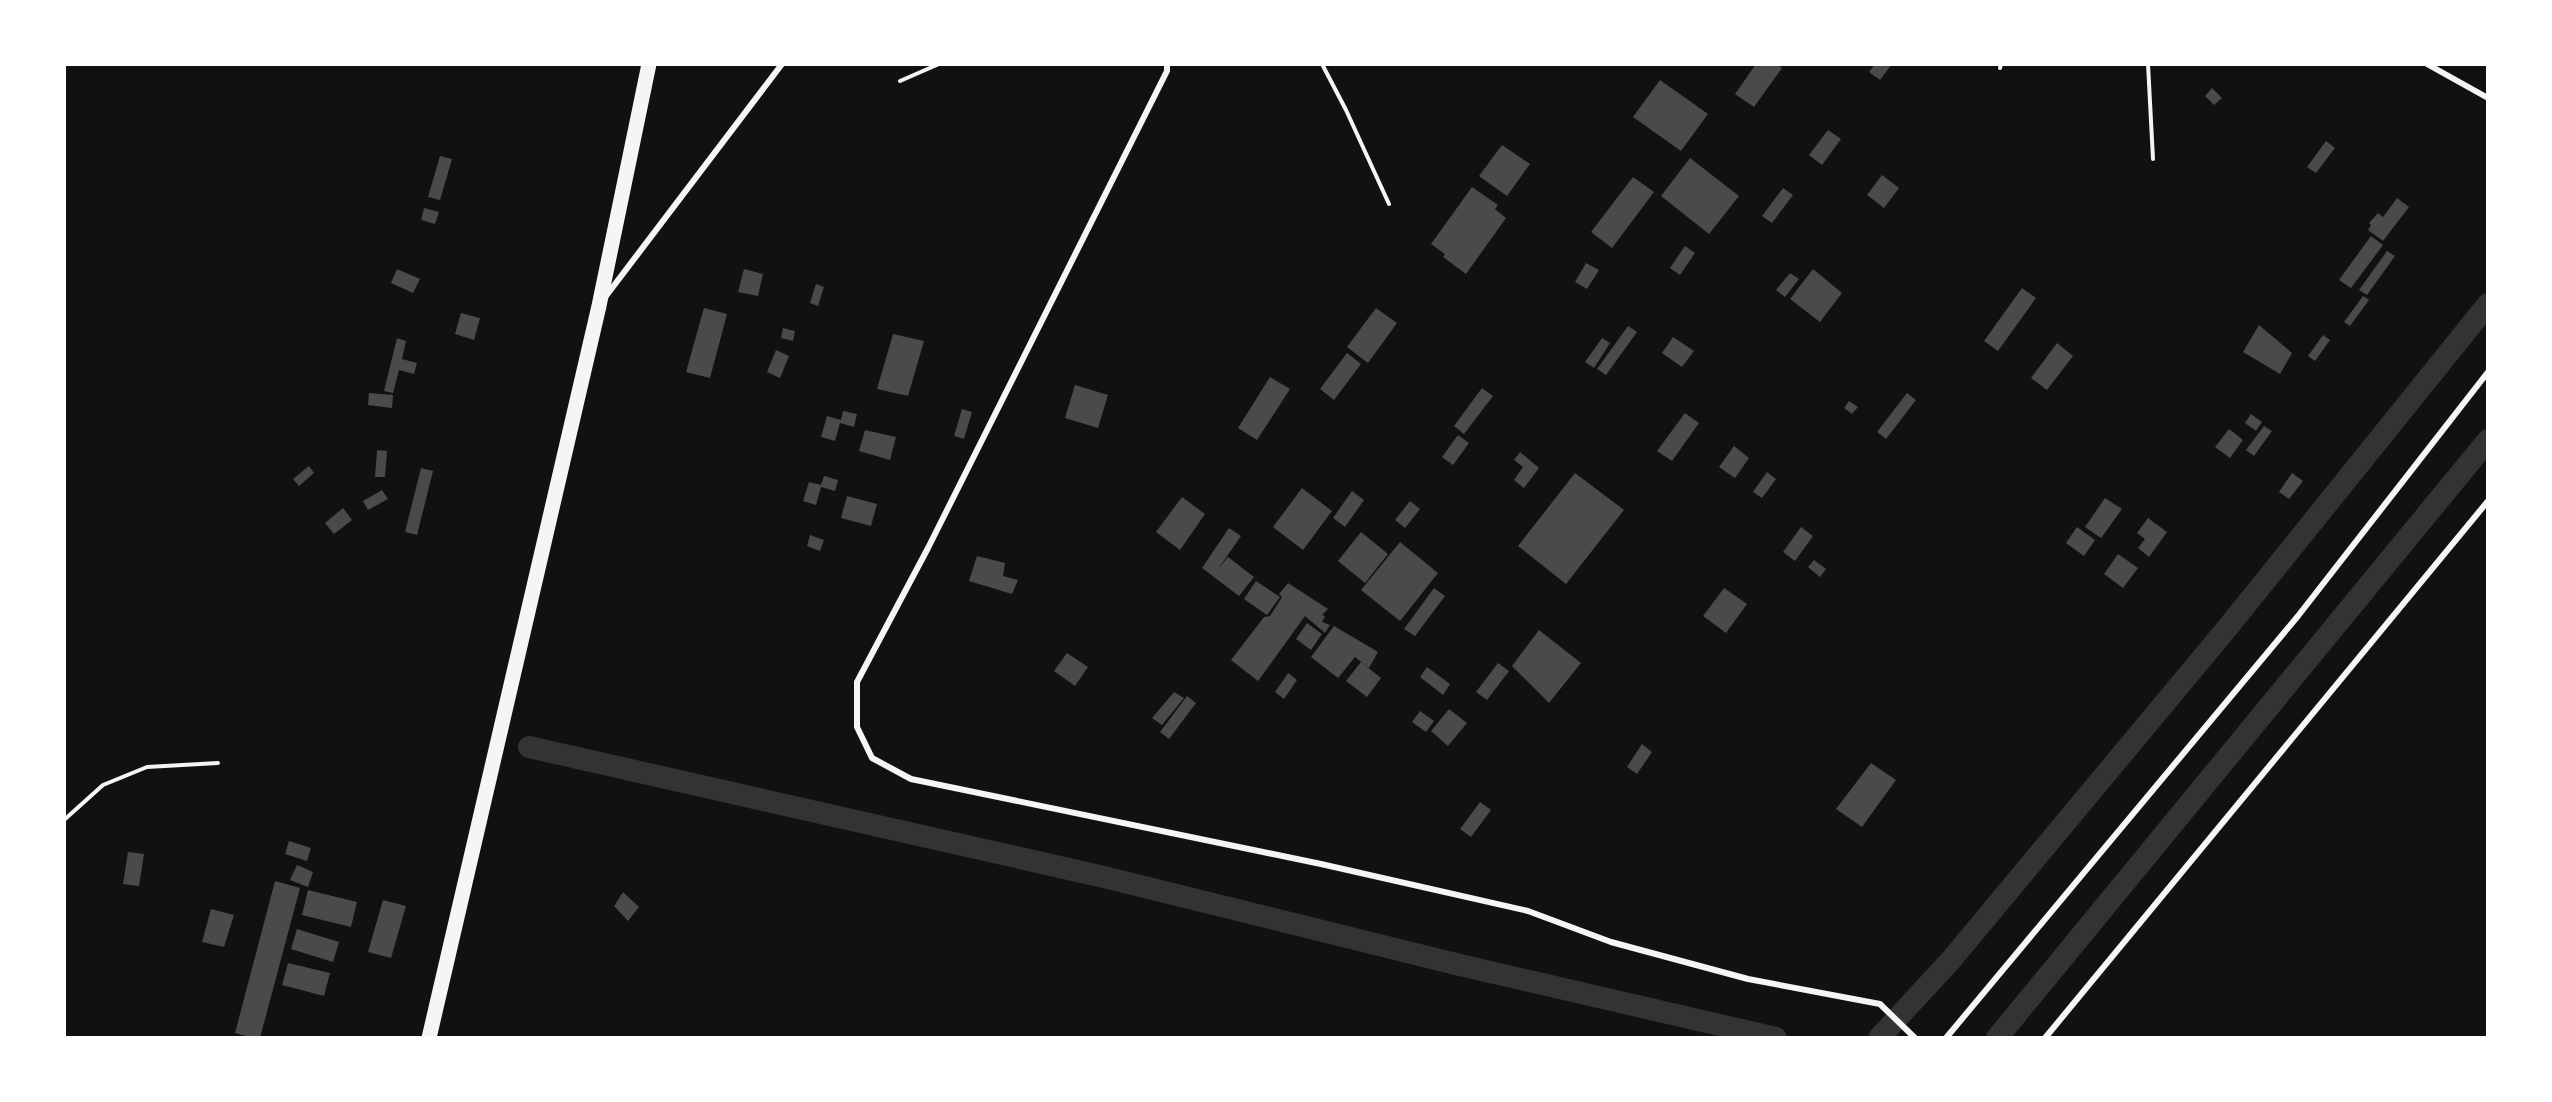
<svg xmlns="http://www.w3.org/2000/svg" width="2552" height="1102" viewBox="0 0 2552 1102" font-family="'PT Sans',sans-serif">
<rect width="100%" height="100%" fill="#111"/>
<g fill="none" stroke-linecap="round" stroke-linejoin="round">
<path stroke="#333" stroke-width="22" d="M529 747 1104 877 1460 965 1776 1038
M1879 1038 1951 960 2228 627 2488 304
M1997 1038 2488 440"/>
</g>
<path fill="#4a4a4a" d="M1756 64H1777L1782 68 1754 107 1735 94Z
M1875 64H1892L1880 80 1869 72Z
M1660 80 1708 114 1681 151 1633 117Z
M2212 88 2222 98 2214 105 2205 96Z
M1828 130 1841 139 1822 165 1809 155Z
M2326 141 2335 148 2316 173 2307 167Z
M1502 145 1530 164 1507 196 1479 176Z
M440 156 452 159 440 200 428 197Z
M1690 158 1739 196 1709 234 1661 196Z
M1882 175 1899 188 1884 208 1867 195Z
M1633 177 1654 192 1612 248 1591 232Z
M1472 187 1498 205 1495 209 1506 218 1466 274 1443 257 1445 254 1431 244Z
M1783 188 1793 195 1772 223 1762 216Z
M2397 198 2409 207 2383 241 2368 230 2371 225 2369 223 2378 213 2383 217Z
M424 208 439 212 435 224 421 220Z
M2371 236 2383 245 2351 288 2339 280Z
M1685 246 1695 253 1680 275 1670 268Z
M2387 251 2395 256 2367 295 2359 290Z
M1586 263 1599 270 1587 289 1575 282Z
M397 269 420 279 413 293 391 283Z
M744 269 763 274 758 296 738 292Z
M1813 269 1842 293 1820 322 1790 299Z
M1790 273 1799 279 1785 297 1776 290Z
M816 284 824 287 818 306 810 303Z
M2022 288 2036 298 1998 351 1984 341Z
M2363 296 2369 300 2350 326 2344 322Z
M704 308 727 314 710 378 686 372Z
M1376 308 1397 323 1368 363 1347 347Z
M461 313 480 318 474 340 455 334Z
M2259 325 2292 353 2280 374 2243 352Z
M1628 326 1637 332 1606 375 1597 369Z
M783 328 795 331 793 341 781 338Z
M893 334 924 341 908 396 877 389Z
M2323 335 2330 340 2315 361 2308 356Z
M1673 337 1694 351 1682 367 1662 353Z
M397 338 406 341 402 359 417 363 414 374 399 370 393 393 384 391Z
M1602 338 1610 343 1594 368 1585 362Z
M2057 343 2073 356 2047 390 2031 378Z
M776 350 789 356 780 378 767 372Z
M1347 353 1361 364 1334 400 1320 389Z
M1270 377 1290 389 1257 440 1238 428Z
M1075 385 1108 395 1098 428 1065 418Z
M1482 388 1493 396 1464 434 1454 426Z
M369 393 393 395 392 408 368 405Z
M1907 393 1916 400 1886 439 1877 432Z
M1849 401 1858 407 1852 414 1844 408Z
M962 409 972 412 964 439 954 436Z
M843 411 857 414 854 427 840 423 835 441 821 437 827 416 841 420Z
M1685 413 1699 423 1672 461 1657 451Z
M2251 414 2262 422 2256 431 2245 423Z
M2264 426 2272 431 2254 456 2246 450Z
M2229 429 2243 440 2230 458 2215 447Z
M865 430 896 437 890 460 859 451Z
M1458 435 1469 443 1453 465 1442 457Z
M1734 446 1749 458 1735 478 1719 467Z
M377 450 387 451 385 477H375Z
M1520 452 1539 468 1524 488 1514 480 1523 467 1514 460Z
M309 466 314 473 299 486 293 479Z
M421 468 433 471 417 535 405 532Z
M1767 472 1776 479 1762 498 1753 492Z
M1575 473 1624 510 1566 584 1518 546Z
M2292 473 2303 481 2289 499 2279 492Z
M824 476 838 480 835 491 821 487 816 505 803 501 809 482 821 485Z
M1302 488 1332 511 1303 550 1273 527Z
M382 490 388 499 368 510 363 501Z
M1352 491 1364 500 1345 527 1333 518Z
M847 496 877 504 871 526 841 518Z
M1182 497 1205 514 1180 550 1156 532Z
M2105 498 2122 509 2101 538 2085 527Z
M1410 501 1420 509 1405 528 1395 520Z
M343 508 352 520 334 534 325 523Z
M2148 518 2167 532 2149 557 2138 548 2145 539 2137 533Z
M1801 527 1813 536 1795 561 1783 552Z
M2077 527 2095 540 2084 556 2066 543Z
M1229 528 1241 536 1218 569 1228 557 1254 577 1239 596 1202 568Z
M1361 532 1388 554 1365 583 1338 561Z
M810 535 824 540 820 551 807 546Z
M1400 542 1438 573 1400 621 1361 590Z
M2118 554 2138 568 2123 588 2104 574Z
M977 556 1005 563 1003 576 1018 580 1012 594 969 581Z
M1814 560 1826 569 1820 577 1808 567Z
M1256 581 1280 597 1267 615 1244 599Z
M1288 583 1328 609 1322 615 1325 616 1322 622 1330 625 1325 633 1305 616 1258 681 1231 660 1264 617 1270 616 1282 597 1279 594Z
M1434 588 1445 596 1415 636 1404 629Z
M1724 588 1747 604 1726 633 1703 616Z
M1307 623 1322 634 1311 650 1296 639Z
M1334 626 1378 652 1369 668 1355 657 1338 678 1311 657Z
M1539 630 1581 663 1549 703 1512 666Z
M1067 653 1088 667 1075 686 1054 671Z
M1361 662 1381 678 1367 697 1346 681Z
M1498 663 1509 671 1487 700 1476 692Z
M1427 667 1450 684 1443 695 1420 677Z
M1288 673 1297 680 1284 699 1275 692Z
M1174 692 1184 698 1162 725 1152 718Z
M1187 696 1196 703 1169 739 1160 732Z
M1449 709 1467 723 1448 746 1431 731Z
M1420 711 1434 721 1426 732 1412 722Z
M1642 744 1652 752 1637 774 1627 767Z
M1871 763 1896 780 1862 827 1836 809Z
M1480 802 1491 810 1471 837 1460 829Z
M289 841 311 848 307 861 285 854Z
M128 852 144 854 139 886 123 884Z
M297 865 313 872 308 887 290 880Z
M275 881 300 888 260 1038H253L235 1033Z
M308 890 357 902 351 927 302 915Z
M623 892 639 907 628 921 614 906Z
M383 900 406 906 391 958 368 952Z
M211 909 234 915 224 947 202 942Z
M297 929 339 942 333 962 291 949Z
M288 963 330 973 324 996 282 985Z"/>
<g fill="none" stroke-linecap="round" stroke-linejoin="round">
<path stroke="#f5f5f5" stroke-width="4" d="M1322 64 1346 110 1389 204
M2148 64 2153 159
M2000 68 2001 64
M900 81 939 64
M64 820 103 785 147 767 218 763"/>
<path stroke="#f5f5f5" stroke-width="6" d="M1167 64V71L928 548 857 682V727L872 758 911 779 1321 864 1528 911 1611 942 1748 979 1880 1004 1915 1038
M2427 64 2488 98
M606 296 782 64
M1946 1038 2298 616 2488 372
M2045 1038 2488 501"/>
<path stroke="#f5f5f5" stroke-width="15" d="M429 1038 599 306 649 64"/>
</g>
<rect width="2552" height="1102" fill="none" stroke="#ffffff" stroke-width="132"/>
</svg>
